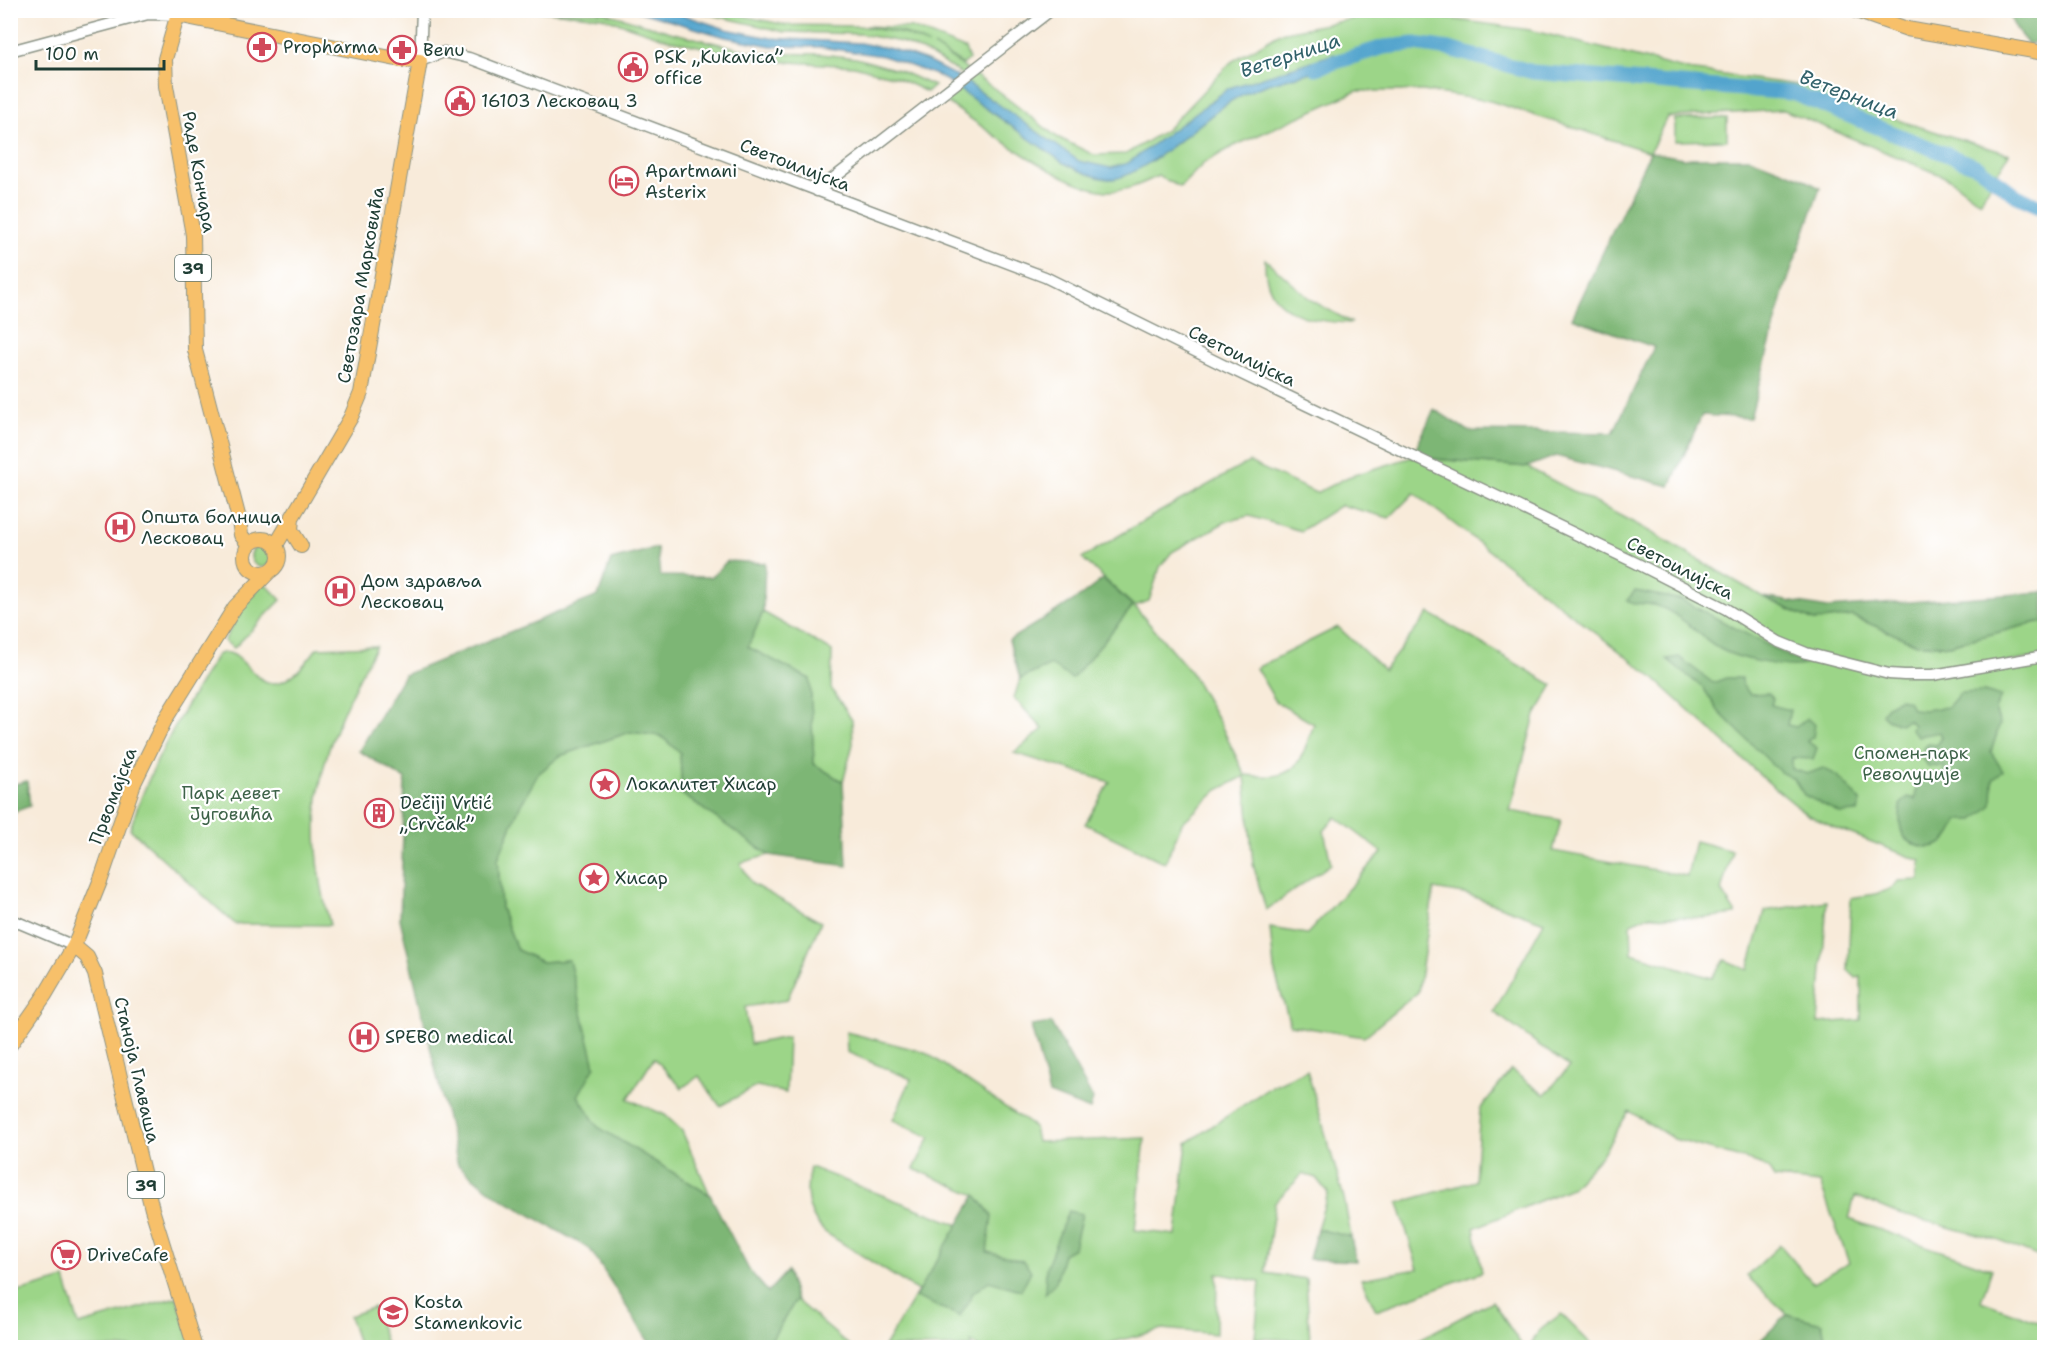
<svg xmlns="http://www.w3.org/2000/svg" width="2055" height="1358" viewBox="0 0 2055 1358" font-family="'Shantell Sans',sans-serif">
<rect width="100%" height="100%" fill="#fff"/>
<filter id="ink" filterUnits="userSpaceOnUse"><feTurbulence type="fractalNoise" baseFrequency=".0167" numOctaves="2"/><feDisplacementMap in="SourceGraphic" scale="12" xChannelSelector="R" yChannelSelector="G"/><feConvolveMatrix kernelMatrix="1 2 1 2 8 2 1 2 1" color-interpolation-filters="sRGB"/></filter>
<filter id="wash" filterUnits="userSpaceOnUse"><feTurbulence type="fractalNoise" baseFrequency=".008" numOctaves="4" result="noise"/><feDisplacementMap in="SourceGraphic" scale="24" xChannelSelector="R" yChannelSelector="G"/><feGaussianBlur stdDeviation="1.35" result="paint"/><feColorMatrix in="noise" values="0 0 0 0 0 0 0 0 0 0 0 0 0 0 0 0 0 1.4 0 .05"/><feComposite in="paint" operator="in"/></filter>
<g filter="url(#wash)">
<rect width="100%" height="100%" fill="#f8ebda"/>
<path fill="#9cd588" stroke="#5e895e" stroke-width="1.5" fill-rule="evenodd" d="M538 11 603 12 674 33 757 53 821 54 856 58 898 70 934 86 927 92 895 77 854 66 773 61 744 56 670 40 602 17Z
M695 11H720L786 25 860 26 904 34 929 45 904 33 866 26 912 28 965 49 969 59 963 65 933 46 995 89 1057 137 1094 155 1126 154 1166 130 1231 62 1280 33 1393 11 1530 30 1688 70 1811 87 1907 123 2009 154 1980 202 1950 179 1784 110 1667 117 1650 152 1490 101 1423 91H1357L1234 146 1204 163 1180 187 1158 176C1140 185 1120 194 1100 190 1050 180 982 125 939 97L965 76 929 54 901 42 860 34 785 32Z
M1727 118V140L1675 141V119Z
M1265 259 1311 300 1352 323C1307 322 1263 313 1265 259Z
M1412 457 1527 467 1640 526 1763 597 1814 621 1852 616 1917 644 1949 645 2038 622 2044 623V656L1939 674 2044 667V1259L2000 1241 1896 1213 1855 1196 1849 1219 1992 1269 1981 1301 2044 1324V1347H1827L1822 1323 1787 1314 1747 1276 1780 1245 1813 1283 1849 1263 1820 1183 1774 1178 1769 1170 1758 1163 1674 1139 1629 1111 1601 1156 1571 1188 1474 1228 1482 1272 1376 1310 1361 1279 1418 1269 1398 1203 1475 1181 1480 1109 1511 1070 1545 1095 1569 1067 1494 1012 1544 922 1469 895 1434 889 1418 992 1364 1037 1290 1025 1274 969 1270 928 1307 934 1382 852 1336 817 1324 831 1331 864 1266 910 1253 864 1245 776 1218 790 1182 823 1165 863 1085 824 1110 782 1014 753 1043 729 1014 698 1020 679 1051 665 1072 678 1133 605 1082 558 1145 520 1249 462 1316 493 1348 477ZM1414 493 1649 674 1769 783 1808 815 1833 827 1921 861 1920 880 1898 881C1890 895 1865 895 1851 898L1848 970 1856 978 1861 977V1020L1818 1023 1827 901 1765 911 1748 970 1725 960 1712 978 1632 953 1631 923 1647 916 1705 918 1736 914 1721 891 1732 851 1695 841 1687 876 1553 851 1561 820 1510 811 1535 715 1553 685 1429 613 1384 670 1338 627 1256 668 1276 702 1314 724C1299 767 1296 781 1245 775L1219 721 1190 671 1134 606 1149 601 1160 567 1172 552 1227 521 1249 516 1301 531 1341 505 1389 518Z
M251 556a11 11 0 1 1 22 0a11 11 0 1 1-22 0Z
M263 581 281 600 234 648 224 641 243 607Z
M763 612 832 651 831 688 852 720 853 744 843 782 814 765 810 679 747 647Z
M376 646C320 751 300 806 330 925L235 924 130 829C150 766 182 711 217 655 249 636 258 732 317 648Z
M630 732 661 736 680 753 682 794 769 855 740 863 752 884 821 922 787 1000 745 1007 750 1044 788 1037 786 1093 757 1086 720 1106 699 1076 682 1088 654 1058 628 1099 665 1115 682 1131 710 1195 597 1127 578 1096 568 960 542 962 517 950 501 908 498 859 519 808 538 774 559 756Z
M846 1032 925 1052 1034 1127 1037 1142 1145 1138 1135 1230 1176 1235 1187 1143 1272 1086 1307 1070 1344 1198 1351 1237 1317 1229 1328 1193 1316 1178 1303 1174 1275 1202 1265 1273 1306 1279 1310 1341 1255 1338 1260 1282 1217 1273 1216 1334 1163 1329 1091 1348H980L971 1342 972 1347H884L918 1291 826 1233C807 1216 804 1192 810 1167L959 1225 976 1195 914 1169 930 1137 893 1120 911 1079 847 1052Z
M65 1279 79 1325 177 1297 194 1348H11V1294Z
M796 1300 851 1347H771L769 1343Z
M1492 1301 1523 1347H1405Z
M374 1307 387 1347H359L349 1316Z
M1561 1314 1594 1347H1529L1539 1331Z"/>
<path fill="#7db674" stroke="#4e7a54" stroke-width="1.5" d="M2008 11H2044V40L2028 44C2019 34 2011 24 2008 11Z
M1650 152 1683 158H1750L1802 178 1820 188 1785 288 1750 418 1702 415 1670 486 1556 456 1527 467 1412 457 1434 409 1468 431 1613 433 1654 347 1572 318Z
M657 548 660 576 712 577 727 561 765 563 763 612 748 647 810 679 814 764 843 782 847 866 769 855 682 794 680 753 661 736 630 732 560 756 538 774 519 808 498 859 501 908 517 950 542 962 569 960 595 1066 578 1096 598 1127 710 1195 749 1270 768 1292 787 1271 796 1300 769 1343 771 1347H684L681 1339 652 1347 590 1249 497 1196 458 1165 400 919 405 779 359 751 404 675 598 596 611 560Z
M1103 579 1133 606 1072 679 1051 665 1020 679 1009 640 1081 596Z
M1635 591 1682 600 1805 665C1786 669 1739 659 1722 650 1692 633 1672 599 1633 604L1627 600Z
M2044 592V623L2038 622 1949 645 1917 644 1852 616 1814 621 1763 597 1828 608Z
M1679 657 1713 683 1726 678H1742V685L1750 694 1769 693 1773 699 1771 705 1790 710 1787 725 1796 727 1807 719 1815 724 1813 737 1807 741 1817 748 1813 759 1792 758V769L1807 774 1823 768 1838 776 1861 801 1858 812 1840 813 1804 795 1794 779 1780 772 1719 712 1704 689 1667 659Z
M1984 692 2001 697 1995 709 2000 724 1991 752 2003 771 1993 780 1992 805 1974 820H1958C1954 829 1950 839 1941 844 1928 851 1904 845 1901 829 1899 822 1901 812 1900 805L1908 797 1915 799 1917 782 1923 778 1942 777 1945 767 1928 766 1922 759 1923 749 1928 744 1937 745 1942 738 1940 732 1918 736 1911 729 1913 725 1908 720 1900 724 1887 719 1882 714 1886 707 1900 698 1909 702 1912 709 1924 710 1948 707 1960 693Z
M27 781 30 806 11 813V785Z
M1051 1023 1093 1099 1090 1110 1049 1094 1031 1026Z
M976 1195 992 1216 987 1252 1023 1261 1031 1271 1021 1290 989 1281 973 1293 960 1316 915 1297Z
M1068 1211 1082 1214 1074 1248 1063 1254 1056 1282 1045 1294 1046 1268Z
M1317 1229 1351 1237 1356 1261 1309 1259Z
M1787 1314 1822 1323 1827 1347H1754Z"/>
<path fill="#53a4cd" stroke="#397080" stroke-width="1.5" d="M637 11H671L726 29 771 38 860 43 892 49 927 61 962 79 1079 161 1111 168 1128 163 1229 88 1334 54 1336 66C1302 76 1261 82 1231 101 1205 117 1137 183 1107 179 1093 177 1077 170 1064 163L941 77 883 56 819 47 771 46 725 37Z"/>
<g fill="none" stroke-linecap="round" stroke-linejoin="round">
<path stroke="#53a4cd" stroke-width="15" d="M1316 68 1384 47 1415 44 1449 49 1533 72 1792 93 1978 167 2017 196 2044 208"/>
</g>
</g>
<g filter="url(#ink)">
<g fill="none" stroke-linecap="round" stroke-linejoin="round">
<g stroke="#8c9487" stroke-width="13">
<path id="minor" d="M422 10 420 61 444 52 469 58 1045 277 1227 367 1636 563 1726 609 1779 642 1806 653 1889 674 1904 675H1933L2044 656
M10 51 148 14 177 15
M817 191 1051 10
M10 919 74 946"/>
</g>
<g stroke="#8c9487" stroke-width="16">
<path id="major" d="M179 10 165 59 166 86 193 235 195 350 239 519 241 535 249 545
M1853 10 1907 29 2044 53
M177 15 401 60 420 61 361 393 351 417 276 545
M292 518 291 530 301 546
M245 556a17 17 0 1 1 34 0a17 17 0 1 1-34 0Z
M74 946 87 957 95 974 152 1209 195 1348
M10 1045 45 995 74 946 101 879 134 783 166 718 235 607 269 572"/>
</g>
<use href="#minor" stroke="#fff" stroke-width="10"/>
<use href="#major" stroke="#f7c06b" stroke-width="14"/>
</g>
</g>
<defs>
<g id="pharmacy-ring" transform="scale(1.5)"><circle r="9.5" fill="#fff" stroke="#d1495b" stroke-width="1.5"/><path d="M-2-6h4v4h4v4h-4v4h-4v-4h-4v-4h4Z" fill="#d1495b"/></g>
<g id="civic-ring" transform="scale(1.5)"><circle r="9.5" fill="#fff" stroke="#d1495b" stroke-width="1.5"/><path d="M-.6-6.5H3V-4.5H.6V-3L4-1V1h2V6H-6V1h2V-1L-.6-3ZM-1.2 2.5V6h2.4V2.5Z" fill="#d1495b"/></g>
<g id="hotel-ring" transform="scale(1.5)"><circle r="9.5" fill="#fff" stroke="#d1495b" stroke-width="1.5"/><path d="M-6-4.5h1.5V1H6V5H4.5V3h-9V5H-6ZM-4 0a1.8 1.8 0 1 1 3.6 0ZM.5 0V-2.5h3Q6-2.5 6 0Z" fill="#d1495b"/></g>
<g id="hospital-ring" transform="scale(1.5)"><circle r="9.5" fill="#fff" stroke="#d1495b" stroke-width="1.5"/><path d="M-5-5h3v3.5h4V-5h3V5h-3V1.5h-4V5h-3Z" fill="#d1495b"/></g>
<g id="sight-ring" transform="scale(1.5)"><circle r="9.5" fill="#fff" stroke="#d1495b" stroke-width="1.5"/><path d="M0-6L1.8-2.2L6-1.7L2.9 1.2L3.7 5.4L0 3.3L-3.7 5.4L-2.9 1.2L-6-1.7L-1.8-2.2Z" fill="#d1495b"/></g>
<g id="building-ring" transform="scale(1.5)"><circle r="9.5" fill="#fff" stroke="#d1495b" stroke-width="1.5"/><path d="M-4-6H4V6H1V3H-1V6H-4ZM-2.5-4.3h1.7v1.8h-1.7ZM.8-4.3h1.7v1.8H.8ZM-2.5-1h1.7V.8h-1.7ZM.8-1h1.7V.8H.8Z" fill="#d1495b"/></g>
<g id="supermarket-ring" transform="scale(1.5)"><circle r="9.5" fill="#fff" stroke="#d1495b" stroke-width="1.5"/><path d="M-6-5.5h2.5l.6 2H6L4.5 2H-2.5L-4.4-4H-6ZM-1.5 3.2a1.3 1.3 0 1 0 .1 0ZM3 3.2a1.3 1.3 0 1 0 .1 0Z" fill="#d1495b"/></g>
<g id="school-ring" transform="scale(1.5)"><circle r="9.5" fill="#fff" stroke="#d1495b" stroke-width="1.5"/><path d="M0-5L7-2L0 1L-7-2ZM-4 1L0 2.5L4 1V4Q0 6-4 4Z" fill="#d1495b"/></g>
</defs>
<g fill-rule="evenodd">
<use href="#pharmacy-ring" x="262" y="47"/>
<use href="#pharmacy-ring" x="402" y="50"/>
<use href="#civic-ring" x="633" y="67"/>
<use href="#civic-ring" x="460" y="101"/>
<use href="#hotel-ring" x="624" y="181"/>
<use href="#hospital-ring" x="120" y="527"/>
<use href="#hospital-ring" x="340" y="591"/>
<use href="#sight-ring" x="605" y="784"/>
<use href="#building-ring" x="379" y="813"/>
<use href="#sight-ring" x="594" y="878"/>
<use href="#hospital-ring" x="364" y="1037"/>
<use href="#supermarket-ring" x="66" y="1255"/>
<use href="#school-ring" x="393" y="1312"/>
</g>
<g text-anchor="middle" stroke-width="4.5" stroke-linejoin="round" paint-order="stroke">
<g fill="#fff" stroke="#627771" stroke-width="1.5">
<rect x="175" y="255" width="36" height="26" rx="4.5"/>
<rect x="128" y="1172" width="36" height="26" rx="4.5"/>
</g>
<g font-size="16" font-weight="bold" fill="#1f3d34">
<text x="193" y="274">39</text>
<text x="146" y="1191">39</text>
</g>
<g font-size="18" fill="#1f3d34" stroke="#fff" text-anchor="start">
<text x="283" y="53">Propharma</text>
<text x="423" y="56">Benu</text>
<text x="654" y="63">PSK „Kukavica”<tspan x="654" dy="21">office</tspan></text>
<text x="481" y="107">16103 Лесковац 3</text>
<text x="645" y="177">Apartmani<tspan x="645" dy="21">Asterix</tspan></text>
<text x="141" y="523">Општа болница<tspan x="141" dy="21">Лесковац</tspan></text>
<text x="361" y="587">Дом здравља<tspan x="361" dy="21">Лесковац</tspan></text>
<text x="626" y="790">Локалитет Хисар</text>
<text x="400" y="809">Dečiji Vrtić<tspan x="400" dy="21">„Crvčak”</tspan></text>
<text x="615" y="884">Хисар</text>
<text x="385" y="1043">SPEBO medical</text>
<text x="87" y="1261">DriveCafe</text>
<text x="414" y="1308">Kosta<tspan x="414" dy="21">Stamenkovic</tspan></text>
</g>
<g font-size="18" fill="#1f3d34" stroke="#fff">
<text transform="translate(795 165) rotate(21)" y="6">Светоилијска</text>
<text transform="translate(199 172) rotate(80)" y="6">Раде Кончара</text>
<text transform="translate(361 285) rotate(-80)" y="6">Светозара Марковића</text>
<text transform="translate(1242 356) rotate(26)" y="6">Светоилијска</text>
<text transform="translate(1680 568) rotate(27)" y="6">Светоилијска</text>
<text transform="translate(113 796) rotate(-69)" y="6">Првомајска</text>
<text transform="translate(137 1070) rotate(77)" y="6">Станоја Главаша</text>
</g>
<g font-size="18" fill="#3e6349" stroke="#fff">
<text x="1911" y="759">Спомен-парк<tspan x="1911" dy="21">Револуције</tspan></text>
<text x="231" y="799">Парк девет<tspan x="231" dy="21">Југовића</tspan></text>
</g>
<g font-size="20" font-style="italic" fill="#31616a" stroke="#fff">
<text transform="translate(1290 55) rotate(-18)" y="7">Ветерница</text>
<text transform="translate(1849 94) rotate(21)" y="7">Ветерница</text>
</g>
</g>
<rect width="2055" height="1358" fill="none" stroke="#fff" stroke-width="36"/>
<path d="M36 60v9h128v-9" fill="none" stroke="#1f3d34" stroke-width="3"/>
<text x="45" y="60" font-size="18" fill="#1f3d34" stroke="#ffffff" stroke-width="4.5" paint-order="stroke">100 m</text>
</svg>
